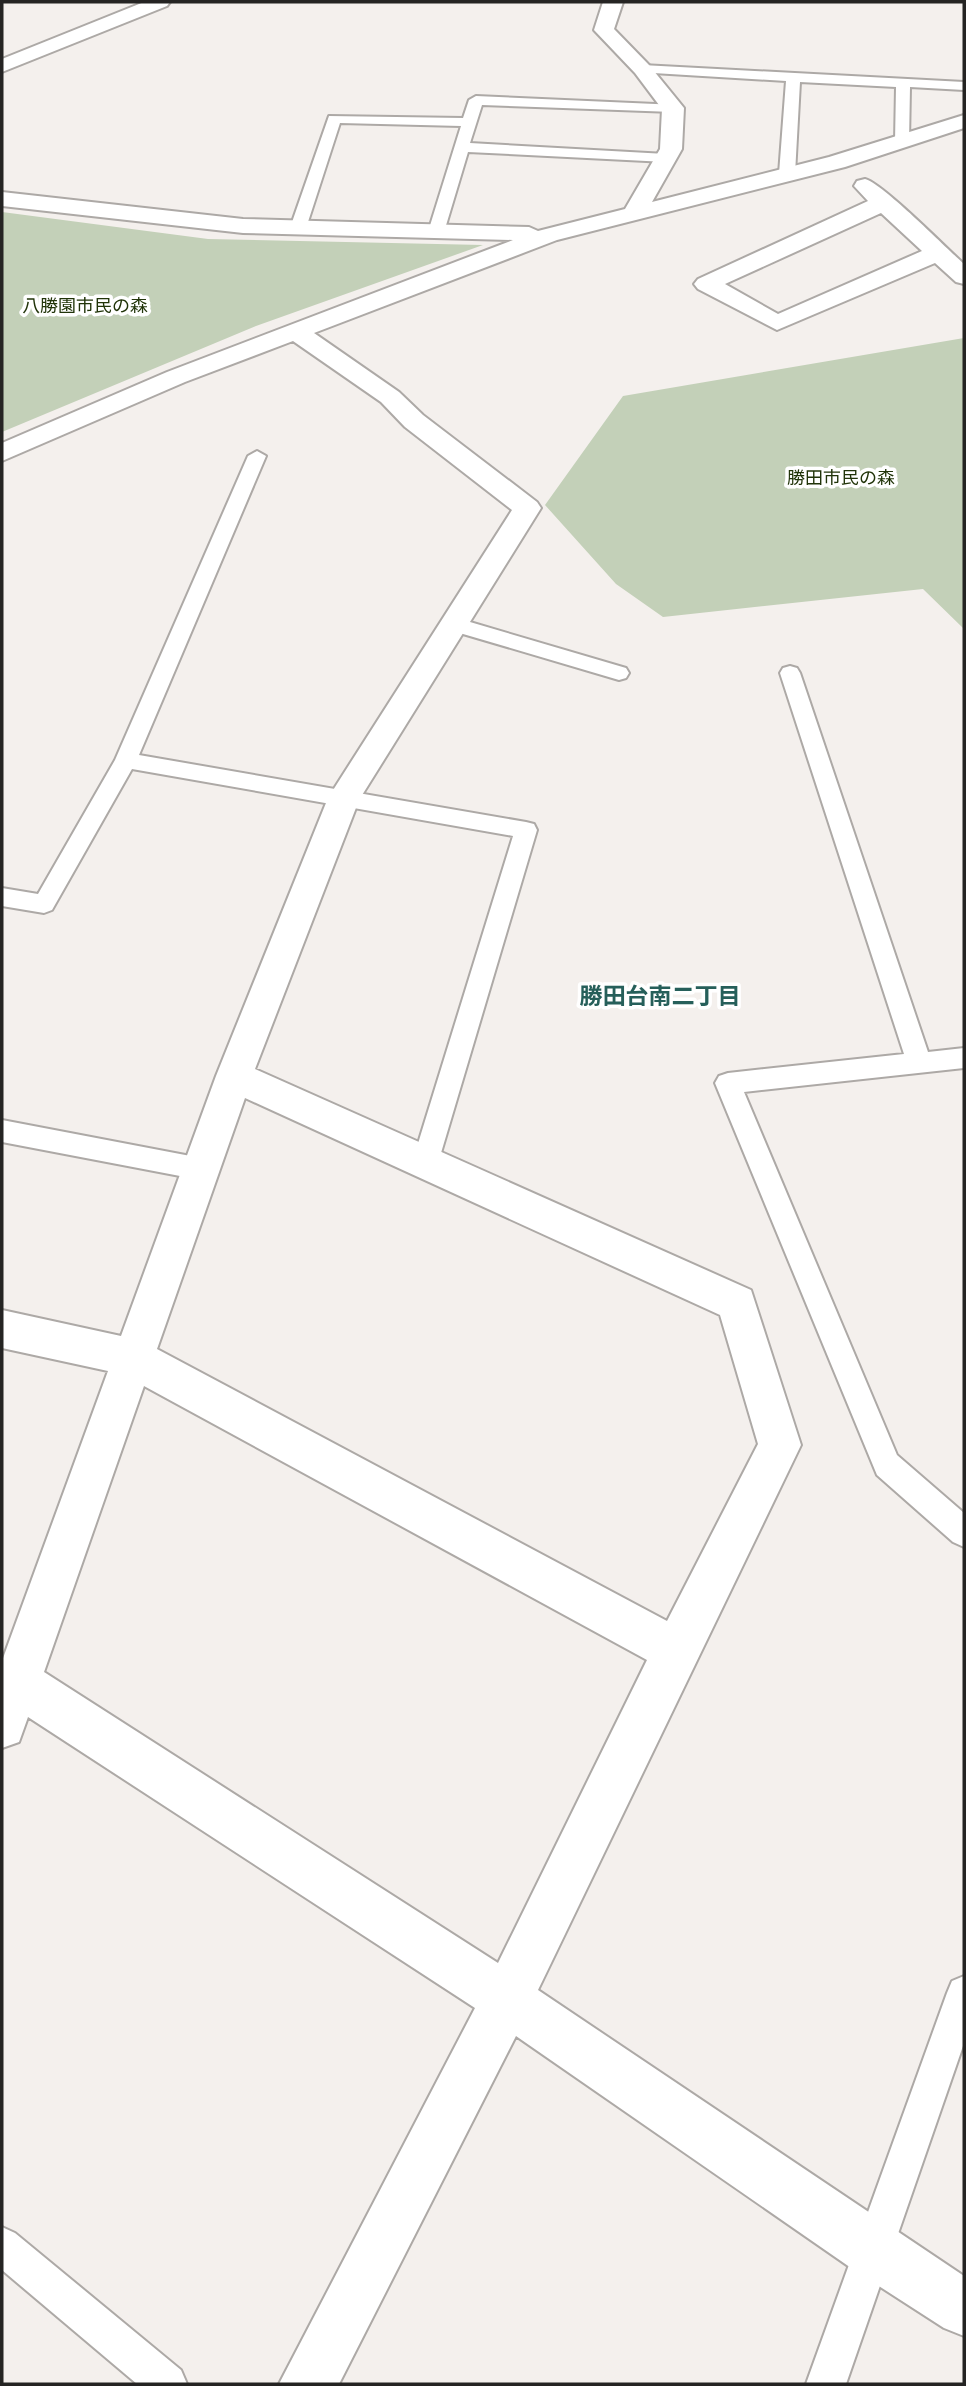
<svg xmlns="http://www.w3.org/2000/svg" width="966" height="2386" viewBox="0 0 966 2386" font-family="'Noto Sans','Noto Sans JP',sans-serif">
<rect width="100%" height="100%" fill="#f4f0ed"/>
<path fill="#c3d0b8" d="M2 212 208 239 483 245 256 326 2 432Z
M964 338V629L923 589 663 617 616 584 545 505 623 396Z"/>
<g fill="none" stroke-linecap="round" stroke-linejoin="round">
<g stroke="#ada9a6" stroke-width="4">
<path id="service" d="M642 65 964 82V90L910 87 909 142 902 146 895 142 896 87 800 82 795 174 787 179 779 174 786 81 637 72 635 69Z
M476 96 678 105 680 108 673 112 482 105 470 143 666 154 673 158 666 162 468 152 444 232 436 237 428 232 461 126 340 123 306 228 304 231H292L290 228 329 116 463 118 469 100Z
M257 451 266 456 139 755 526 822 534 824 537 830 438 1163 434 1171 425 1174 416 1171 412 1163 513 836 132 769 52 910 44 913 2 906V888L38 894 115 760 248 456Z
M453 617 626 668 629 673 626 678 619 680 446 629 443 624 446 619Z
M790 666 797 668 800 673 928 1052 964 1048V1068L744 1092 897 1455 964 1513V1547L953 1542 877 1475 715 1083 719 1076 728 1073 904 1054 780 673 783 668Z
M2 1120 201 1158 210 1161 214 1169 210 1177 201 1180 2 1142Z
M964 1976V2043L846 2384H806L947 1993 952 1981Z
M2 2227 15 2233 181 2370 187 2384H137L2 2270Z"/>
</g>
<g stroke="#ada9a6" stroke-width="4">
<path id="minor" d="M144 2H170L167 6 2 72V59Z
M603 2H623L614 29 649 65 684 108 682 149 652 202 829 157 964 115V128L845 167 557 240 314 333 399 392 423 415 537 502 541 508 359 800 255 1069 751 1290 801 1445 538 1990 964 2276V2336L944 2328 854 2270 516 2036 339 2384H279L475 2008 28 1717 19 1742 2 1748V1661L108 1371 2 1348V1310L121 1336 216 1076 328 798 512 510 405 427 381 402 293 341 185 382 2 461V443L167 372 513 240 243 233 2 206V192L243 219 529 227 538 231 625 209 660 149 662 109 635 73 594 30ZM245 1098 720 1315 758 1444 667 1621 157 1349ZM144 1386 647 1660 498 1963 44 1672Z
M865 179C883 184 945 247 964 264V284L956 282 935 263 777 330 698 289 694 284 698 279 868 201 854 186 857 181ZM881 213 922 251 778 314 725 284Z"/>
</g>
<use href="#service" fill="#fff" fill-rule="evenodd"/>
<use href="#minor" fill="#fff" fill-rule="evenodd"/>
</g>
<g text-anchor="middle" stroke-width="7" stroke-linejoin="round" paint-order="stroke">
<g font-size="18" fill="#213409" stroke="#fff">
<text x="85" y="312">八勝園市民の森</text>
<text x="841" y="484">勝田市民の森</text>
</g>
<g font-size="23" font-weight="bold" fill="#265f5a" stroke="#fff">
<text x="660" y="1004">勝田台南二丁目</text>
</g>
</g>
<rect width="966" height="2386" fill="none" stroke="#252423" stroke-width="7"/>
</svg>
